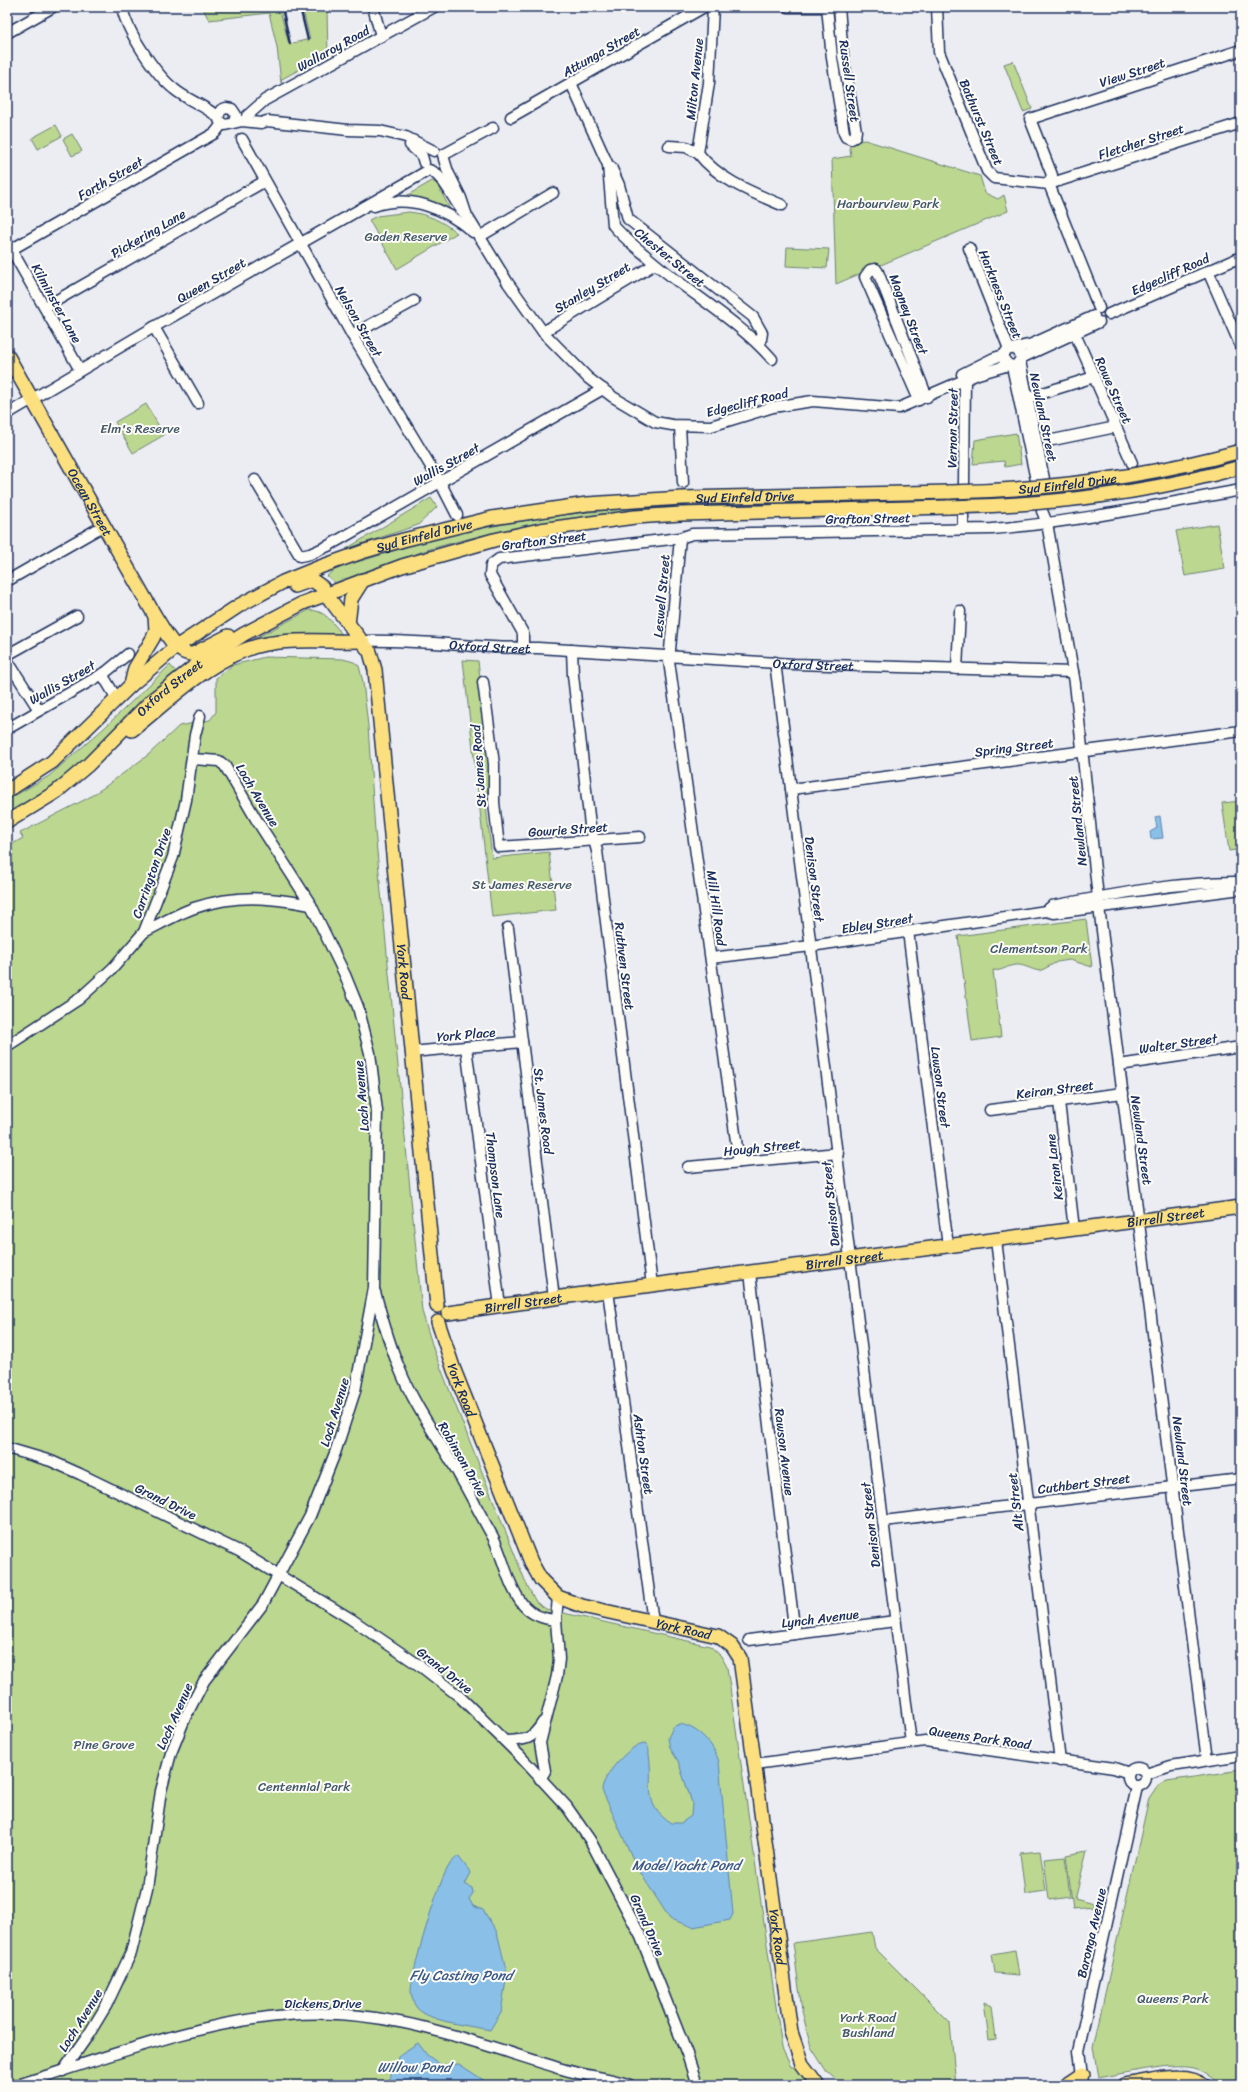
<svg xmlns="http://www.w3.org/2000/svg" width="1248" height="2092" viewBox="0 0 1248 2092" font-family="Sriracha,sans-serif">
<rect width="100%" height="100%" fill="#ecedf2"/>
<filter id="ink" filterUnits="userSpaceOnUse"><feTurbulence type="fractalNoise" baseFrequency=".025" numOctaves="2"/><feDisplacementMap in="SourceGraphic" scale="8" xChannelSelector="R" yChannelSelector="G"/><feConvolveMatrix kernelMatrix="1 2 1 2 8 2 1 2 1" color-interpolation-filters="sRGB"/></filter>
<g filter="url(#ink)">
<path fill="#bcd78f" stroke="#6c8376" d="M202 7H279L289 44 310 39 302 7H306L312 12 327 9 328 58 326 55 282 79 281 83 277 47 269 13 209 20Z
M1013 61 1032 109 1023 112 1004 64Z
M56 125 62 136 38 149 32 138Z
M72 134 82 151 72 156 63 139Z
M865 140 980 176 985 193 998 199 1004 195 1008 211 836 284 832 159 851 156 849 142Z
M432 181 437 184 451 211 401 199Z
M409 212C428 214 442 221 457 233L397 269 369 220 377 216Z
M787 247 829 249 827 268 786 266Z
M146 404 164 435 133 453 115 422Z
M1016 433 1021 464 1005 467 1004 461 973 464 975 440Z
M431 498 437 507 418 525 346 549Z
M675 506V507C592 513 510 526 430 549 398 559 367 571 335 583L327 576C336 566 358 562 371 558 470 525 571 510 675 506Z
M1217 524 1225 569 1185 576 1176 531Z
M309 610C325 610 332 622 341 633L342 637 274 639 237 648Z
M265 657 343 659 354 662 359 666 363 682 368 726 375 831 422 1311 434 1351 526 1583 536 1602 546 1609 710 1646 721 1656 727 1667 782 2048 791 2067H797L809 2085H7V847L23 838 20 833 88 798 106 786 148 755 179 726 210 720 216 712V678L233 665Z
M463 660 478 661 489 751 490 768 486 806 492 858 549 852 556 910 492 917Z
M170 665 177 673C123 723 71 779 7 815V800L49 776 103 729Z
M1241 801V849L1229 851 1222 803Z
M1086 919 1092 967 1070 960 1057 962 1040 971C1031 970 1024 964 1015 965 1006 966 1002 972 993 970L1001 1037 972 1041 958 936Z
M1241 1770V2085H1218C1212 2076 1204 2070 1193 2067 1170 2062 1123 2074 1098 2078L1093 2047 1149 1798 1158 1785 1167 1781Z
M1040 1851 1046 1891 1025 1894 1020 1853Z
M1087 1851 1075 1899 1093 1904 1094 1907 1073 1909 1066 1855Z
M1065 1857 1070 1897 1049 1900 1044 1859Z
M872 1932 875 1948 950 2023 956 2085H842L827 2072 811 2047 802 2011 793 1943Z
M1015 1950 1019 1975 995 1973 992 1954Z
M984 2002 992 2006 996 2039 989 2040Z"/>
<path fill="#8abfe7" stroke="#5e85b0" d="M1160 816 1163 838 1151 839 1150 832 1157 828 1155 817Z
M680 1724C699 1728 714 1744 719 1762L733 1914 730 1920 693 1927 670 1919 636 1866 602 1790C602 1776 631 1743 645 1743 649 1746 649 1750 649 1755 654 1783 641 1805 671 1823H681L691 1816 692 1803 678 1761 670 1748 668 1738 673 1727Z
M458 1856 471 1873 465 1884 472 1888 473 1893 469 1899 473 1906 483 1910 497 1932 507 1974 501 2012 490 2030C472 2026 429 2022 417 2008 413 2003 411 1996 411 1989 413 1967 438 1881 450 1864 452 1861 456 1858 458 1856Z
M418 2043 427 2055 441 2065 459 2064 491 2085H387L399 2055Z"/>
<g fill="none" stroke-linecap="round" stroke-linejoin="round">
<path stroke="#c2c7d4" stroke-width="10" stroke-dasharray="10 5" stroke-linecap="butt" d="M1044 481 1050 511"/>
<g stroke="#1b2f5e" stroke-width="13">
<g id="minor">
<path d="M122 7C126 30 155 74 174 89 187 100 204 105 218 117"/>
<path d="M373 7 381 36"/>
<path d="M713 7 709 83 698 153C719 180 751 192 782 205"/>
<path d="M788 7H822"/>
<path d="M827 7 832 58 844 133 846 137 851 139 855 137 856 131 843 56 839 7"/>
<path d="M937 7 939 52 987 171 994 178 1049 184 1099 308"/>
<path d="M7 33 53 7"/>
<path d="M571 83 608 165 613 225C622 236 633 245 644 254 685 291 736 318 772 359"/>
<path d="M247 116 265 100 434 7"/>
<path d="M511 117 704 7"/>
<path d="M233 123 236 115 232 109 226 108 221 110 218 117 220 122 225 125 242 121 261 123 267 121 348 130 380 131 406 137 434 151"/>
<path d="M242 139 352 335 440 482 457 515"/>
<path d="M410 145 422 156 424 163"/>
<path d="M669 146 686 147 698 153"/>
<path d="M443 155 493 128"/>
<path d="M444 159 448 172 461 198 467 216 508 283 543 332 588 378 613 397 655 422 672 425 711 426 773 407 813 401 899 408 978 374 1009 365"/>
<path d="M611 167 619 185 628 219 753 317 762 333 760 345"/>
<path d="M432 171C446 180 453 200 464 213"/>
<path d="M1049 184 1052 175 1030 119 1241 50"/>
<path d="M1049 184 1241 123"/>
<path d="M374 206C410 194 445 208 473 232"/>
<path d="M479 237 553 193"/>
<path d="M969 248 1009 349"/>
<path d="M11 249 80 370"/>
<path d="M7 252 215 133 222 124"/>
<path d="M1208 271 1241 347"/>
<path d="M45 307 265 181"/>
<path d="M1109 314 1241 257"/>
<path d="M154 327 198 403"/>
<path d="M1072 327 1132 463"/>
<path d="M543 332 655 264"/>
<path d="M352 335 414 301"/>
<path d="M1015 349 1019 352 1021 358 1017 365 1010 366 1004 360V355L1007 350 1032 344 1094 316"/>
<path d="M1021 358 1099 322"/>
<path d="M1020 361 1044 479"/>
<path d="M1012 366 1036 480"/>
<path d="M962 374 994 358 1004 355"/>
<path d="M1027 398 1094 377"/>
<path d="M919 400 865 277 870 270 876 269 878 272 927 397"/>
<path d="M7 414 154 327 429 170"/>
<path d="M680 426 683 483"/>
<path d="M1053 440 1116 427"/>
<path d="M255 480 300 556 310 554 328 546 603 389"/>
<path d="M964 484 965 375"/>
<path d="M1042 511 1047 523 1075 683 1099 907 1207 1760"/>
<path d="M963 529V515"/>
<path d="M680 538 669 661 739 1162"/>
<path d="M7 581 103 526"/>
<path id="s1" d="M362 641C421 639 479 649 538 648L794 664 1073 672"/>
<path d="M523 648V633L490 575 491 565 499 559 680 538 692 534 992 529C1076 522 1158 505 1241 490"/>
<path d="M572 650 573 675 590 825 597 851 652 1285"/>
<path d="M7 655 77 616"/>
<path d="M7 660 39 710"/>
<path d="M775 662 911 1743"/>
<path d="M957 669 960 611"/>
<path d="M102 674 117 699"/>
<path d="M483 682 494 764V802L499 847 640 837"/>
<path d="M7 729 106 672 128 654"/>
<path d="M791 789 1241 731"/>
<path d="M1046 911 1052 906C1111 895 1181 881 1241 882"/>
<path d="M508 928 554 1298"/>
<path d="M908 931 948 1246"/>
<path d="M144 932C160 924 177 914 194 908 236 894 269 897 311 905"/>
<path d="M711 958 811 946 1046 911 1054 913 1241 889"/>
<path d="M7 1046 79 999 113 968 144 932 173 857 186 800 195 735 200 716"/>
<path d="M466 1047 500 1306"/>
<path d="M411 1052 522 1042"/>
<path d="M1119 1065 1241 1047"/>
<path d="M1059 1102 1074 1229"/>
<path d="M990 1110 1123 1093"/>
<path d="M688 1167 838 1153"/>
<path d="M996 1240 1060 1761"/>
<path d="M750 1273 795 1634"/>
<path d="M608 1291 653 1622"/>
<path d="M375 1292C382 1318 389 1344 400 1370 415 1407 438 1438 458 1473 470 1494 481 1516 493 1537 504 1559 508 1587 524 1606 533 1616 544 1619 556 1620"/>
<path d="M7 1448 51 1461 80 1474 239 1551 351 1619 423 1668 460 1697 519 1755 567 1807 590 1840 641 1937 687 2054 697 2085"/>
<path d="M883 1521 1241 1479"/>
<path d="M749 1640 895 1621"/>
<path d="M506 1741C526 1740 532 1740 543 1722"/>
<path d="M755 1764 925 1741 1114 1768 1129 1773"/>
<circle cx="1137" cy="1777" r="9"/>
<path d="M1146 1774 1171 1766 1241 1755"/>
<path d="M540 1779 545 1771 540 1743 557 1676 559 1659 556 1620 558 1597"/>
<path d="M63 2071 89 2034 106 2006 131 1953 147 1888 161 1791 171 1753 185 1718 204 1681 263 1604 310 1516 335 1453 355 1391 374 1288 377 1111 370 1053 358 1007 345 975 311 905 256 819 225 766 219 761 193 759"/>
<path d="M17 2085C106 2058 193 2023 287 2015 384 2006 470 2041 562 2069 584 2076 608 2077 630 2085"/>
<path d="M1082 2085 1078 2051 1137 1787"/>
</g>
</g>
<g stroke="#1b2f5e" stroke-width="16">
<g id="major">
<path id="s2" d="M7 355 155 616C164 629 175 655 193 654L228 636"/>
<path id="s3" d="M295 586 312 580 322 587 331 601 370 652 375 670 437 1306"/>
<path d="M348 624 351 599 363 580"/>
<path d="M131 685 135 668 153 638 156 630 155 616"/>
<path d="M132 730C170 700 213 656 261 645 293 638 329 642 362 641"/>
<path id="s4" d="M7 791 52 762 131 685 176 647 240 605 283 582 320 567 365 551 403 540 492 518 587 504 682 498 950 492"/>
<path id="s5" d="M7 822 56 792 88 765 152 700 195 666 244 634 303 603 402 566 494 540 540 530 635 517 681 514 949 507"/>
<path id="s6" d="M448 1313 554 1298 1241 1207"/>
<path id="s7" d="M438 1322 454 1370 531 1562 541 1580 558 1597 582 1606 718 1636 732 1646 740 1658 791 2032 802 2064 818 2085"/>
<path d="M1066 2085 1081 2075"/>
<path d="M1125 2085C1148 2082 1185 2069 1203 2085"/>
</g>
</g>
<use href="#minor" stroke="#fdfcf7" stroke-width="10"/>
<use href="#major" stroke="#fce080" stroke-width="13"/>
<path stroke="#1b2f5e" stroke-width="2.5" d="M282 7 290 44
M300 7 308 40"/>
<g stroke="#1b2f5e" stroke-width="16" stroke-linecap="butt">
<g id="major-bridge">
<path id="s8" d="M950 492C1049 490 1146 477 1241 451"/>
<path d="M949 507C1048 505 1146 494 1241 467"/>
</g>
</g>
<use href="#major-bridge" stroke="#fce080" stroke-width="13"/>
</g>
</g>
<g text-anchor="middle" stroke-width="4" stroke-linejoin="round" paint-order="stroke">
<g font-size="13" fill="#1b2f5e" stroke="#fdfcf7">
<text transform="translate(333 48) rotate(-29)" y="5">Wallaroy Road</text>
<text transform="translate(601 51) rotate(-30)" y="5">Attunga Street</text>
<text transform="translate(1132 72) rotate(-18)" y="5">View Street</text>
<text transform="translate(694 79) rotate(-84)" y="5">Milton Avenue</text>
<text transform="translate(850 81) rotate(82)" y="5">Russell Street</text>
<text transform="translate(982 122) rotate(67)" y="5">Bathurst Street</text>
<text transform="translate(1141 141) rotate(-18)" y="5">Fletcher Street</text>
<text transform="translate(110 178) rotate(-30)" y="5">Forth Street</text>
<text transform="translate(148 233) rotate(-30)" y="5">Pickering Lane</text>
<text transform="translate(670 257) rotate(39)" y="5">Chester Street</text>
<text transform="translate(1170 274) rotate(-24)" y="5">Edgecliff Road</text>
<text transform="translate(211 280) rotate(-30)" y="5">Queen Street</text>
<text transform="translate(592 287) rotate(-31)" y="5">Stanley Street</text>
<text transform="translate(1001 294) rotate(68)" y="5">Harkness Street</text>
<text transform="translate(57 303) rotate(61)" y="5">Kilminster Lane</text>
<text transform="translate(909 314) rotate(69)" y="5">Magney Street</text>
<text transform="translate(359 321) rotate(60)" y="5">Nelson Street</text>
<text transform="translate(1114 390) rotate(66)" y="5">Rowe Street</text>
<text transform="translate(747 402) rotate(-14)" y="5">Edgecliff Road</text>
<text transform="translate(1044 417) rotate(78)" y="5">Newland Street</text>
<text transform="translate(952 428) rotate(-89)" y="5">Vernon Street</text>
<text transform="translate(446 464) rotate(-29)" y="5">Wallis Street</text>
<text dy="5" stroke="none"><textPath href="#s8" startOffset="118">Syd Einfeld Drive</textPath></text>
<text dy="5" stroke="none"><textPath href="#s4" startOffset="821">Syd Einfeld Drive</textPath></text>
<text dy="5" stroke="none"><textPath href="#s2" startOffset="169">Ocean Street</textPath></text>
<text transform="translate(868 518) rotate(-1)" y="5">Grafton Street</text>
<text dy="5" stroke="none"><textPath href="#s4" startOffset="497">Syd Einfeld Drive</textPath></text>
<text transform="translate(544 540) rotate(-7)" y="5">Grafton Street</text>
<text transform="translate(661 596) rotate(-85)" y="5">Leswell Street</text>
<text dy="5" stroke="none"><textPath href="#s1" startOffset="128">Oxford Street</textPath></text>
<text dy="5" stroke="none"><textPath href="#s1" startOffset="452">Oxford Street</textPath></text>
<text transform="translate(62 682) rotate(-30)" y="5">Wallis Street</text>
<text dy="5" stroke="none"><textPath href="#s5" startOffset="212">Oxford Street</textPath></text>
<text transform="translate(1014 747) rotate(-7)" y="5">Spring Street</text>
<text transform="translate(478 766) rotate(-94)" y="5">St James Road</text>
<text transform="translate(258 795) rotate(59)" y="5">Loch Avenue</text>
<text transform="translate(1077 821) rotate(-96)" y="5">Newland Street</text>
<text transform="translate(568 829) rotate(-4)" y="5">Gowrie Street</text>
<text transform="translate(151 873) rotate(-71)" y="5">Carrington Drive</text>
<text transform="translate(815 879) rotate(83)" y="5">Denison Street</text>
<text transform="translate(717 908) rotate(82)" y="5">Mill Hill Road</text>
<text transform="translate(877 923) rotate(-9)" y="5">Ebley Street</text>
<text transform="translate(625 966) rotate(83)" y="5">Ruthven Street</text>
<text dy="5" stroke="none"><textPath href="#s3" startOffset="433">York Road</textPath></text>
<text transform="translate(466 1034) rotate(-5)" y="5">York Place</text>
<text transform="translate(1178 1043) rotate(-8)" y="5">Walter Street</text>
<text transform="translate(941 1087) rotate(83)" y="5">Lawson Street</text>
<text transform="translate(1055 1089) rotate(-7)" y="5">Keiran Street</text>
<text transform="translate(361 1096) rotate(-95)" y="5">Loch Avenue</text>
<text transform="translate(544 1111) rotate(83)" y="5">St. James Road</text>
<text transform="translate(1142 1140) rotate(82)" y="5">Newland Street</text>
<text transform="translate(762 1147) rotate(-6)" y="5">Hough Street</text>
<text transform="translate(1054 1167) rotate(-97)" y="5">Keiran Lane</text>
<text transform="translate(496 1175) rotate(83)" y="5">Thompson Lane</text>
<text transform="translate(830 1204) rotate(-96)" y="5">Denison Street</text>
<text dy="5" stroke="none"><textPath href="#s6" startOffset="724">Birrell Street</textPath></text>
<text dy="5" stroke="none"><textPath href="#s6" startOffset="400">Birrell Street</textPath></text>
<text dy="5" stroke="none"><textPath href="#s6" startOffset="76">Birrell Street</textPath></text>
<text dy="5" stroke="none"><textPath href="#s7" startOffset="72">York Road</textPath></text>
<text transform="translate(334 1412) rotate(-73)" y="5">Loch Avenue</text>
<text transform="translate(785 1452) rotate(83)" y="5">Rawson Avenue</text>
<text transform="translate(644 1454) rotate(82)" y="5">Ashton Street</text>
<text transform="translate(463 1459) rotate(60)" y="5">Robinson Drive</text>
<text transform="translate(1183 1461) rotate(83)" y="5">Newland Street</text>
<text transform="translate(1084 1483) rotate(-7)" y="5">Cuthbert Street</text>
<text transform="translate(166 1501) rotate(26)" y="5">Grand Drive</text>
<text transform="translate(1015 1502) rotate(-97)" y="5">Alt Street</text>
<text transform="translate(870 1525) rotate(-97)" y="5">Denison Street</text>
<text transform="translate(820 1618) rotate(-7)" y="5">Lynch Avenue</text>
<text dy="5" stroke="none"><textPath href="#s7" startOffset="432">York Road</textPath></text>
<text transform="translate(445 1670) rotate(38)" y="5">Grand Drive</text>
<text transform="translate(174 1716) rotate(-66)" y="5">Loch Avenue</text>
<text transform="translate(980 1737) rotate(8)" y="5">Queens Park Road</text>
<text transform="translate(648 1925) rotate(66)" y="5">Grand Drive</text>
<text transform="translate(1091 1933) rotate(-77)" y="5">Baronga Avenue</text>
<text dy="5" stroke="none"><textPath href="#s7" startOffset="780">York Road</textPath></text>
<text x="323" y="2008">Dickens Drive</text>
<text transform="translate(80 2020) rotate(-58)" y="5">Loch Avenue</text>
</g>
<g font-size="13" fill="#43596a" stroke="#fdfcf7">
<text x="888" y="208">Harbourview Park</text>
<text x="406" y="241">Gaden Reserve</text>
<text x="140" y="433">Elm's Reserve</text>
<text x="522" y="889">St James Reserve</text>
<text x="1039" y="953">Clementson Park</text>
<text x="104" y="1749">Pine Grove</text>
<text x="304" y="1791">Centennial Park</text>
<text x="1173" y="2003">Queens Park</text>
<text x="868" y="2022">York Road<tspan x="868" dy="15">Bushland</tspan></text>
</g>
<g font-size="14" font-style="italic" fill="#3c5a87" stroke="#fdfcf7">
<text x="686" y="1870">Model Yacht Pond</text>
<text x="461" y="1980">Fly Casting Pond</text>
<text x="414" y="2072">Willow Pond</text>
</g>
</g>
<rect width="1248" height="2092" fill="none" stroke="#fdfcf7" stroke-width="24"/>
<rect x="12" y="12" width="1224" height="2068" fill="none" stroke="#1b2f5e" stroke-width="1.5" filter="url(#ink)"/>
</svg>
